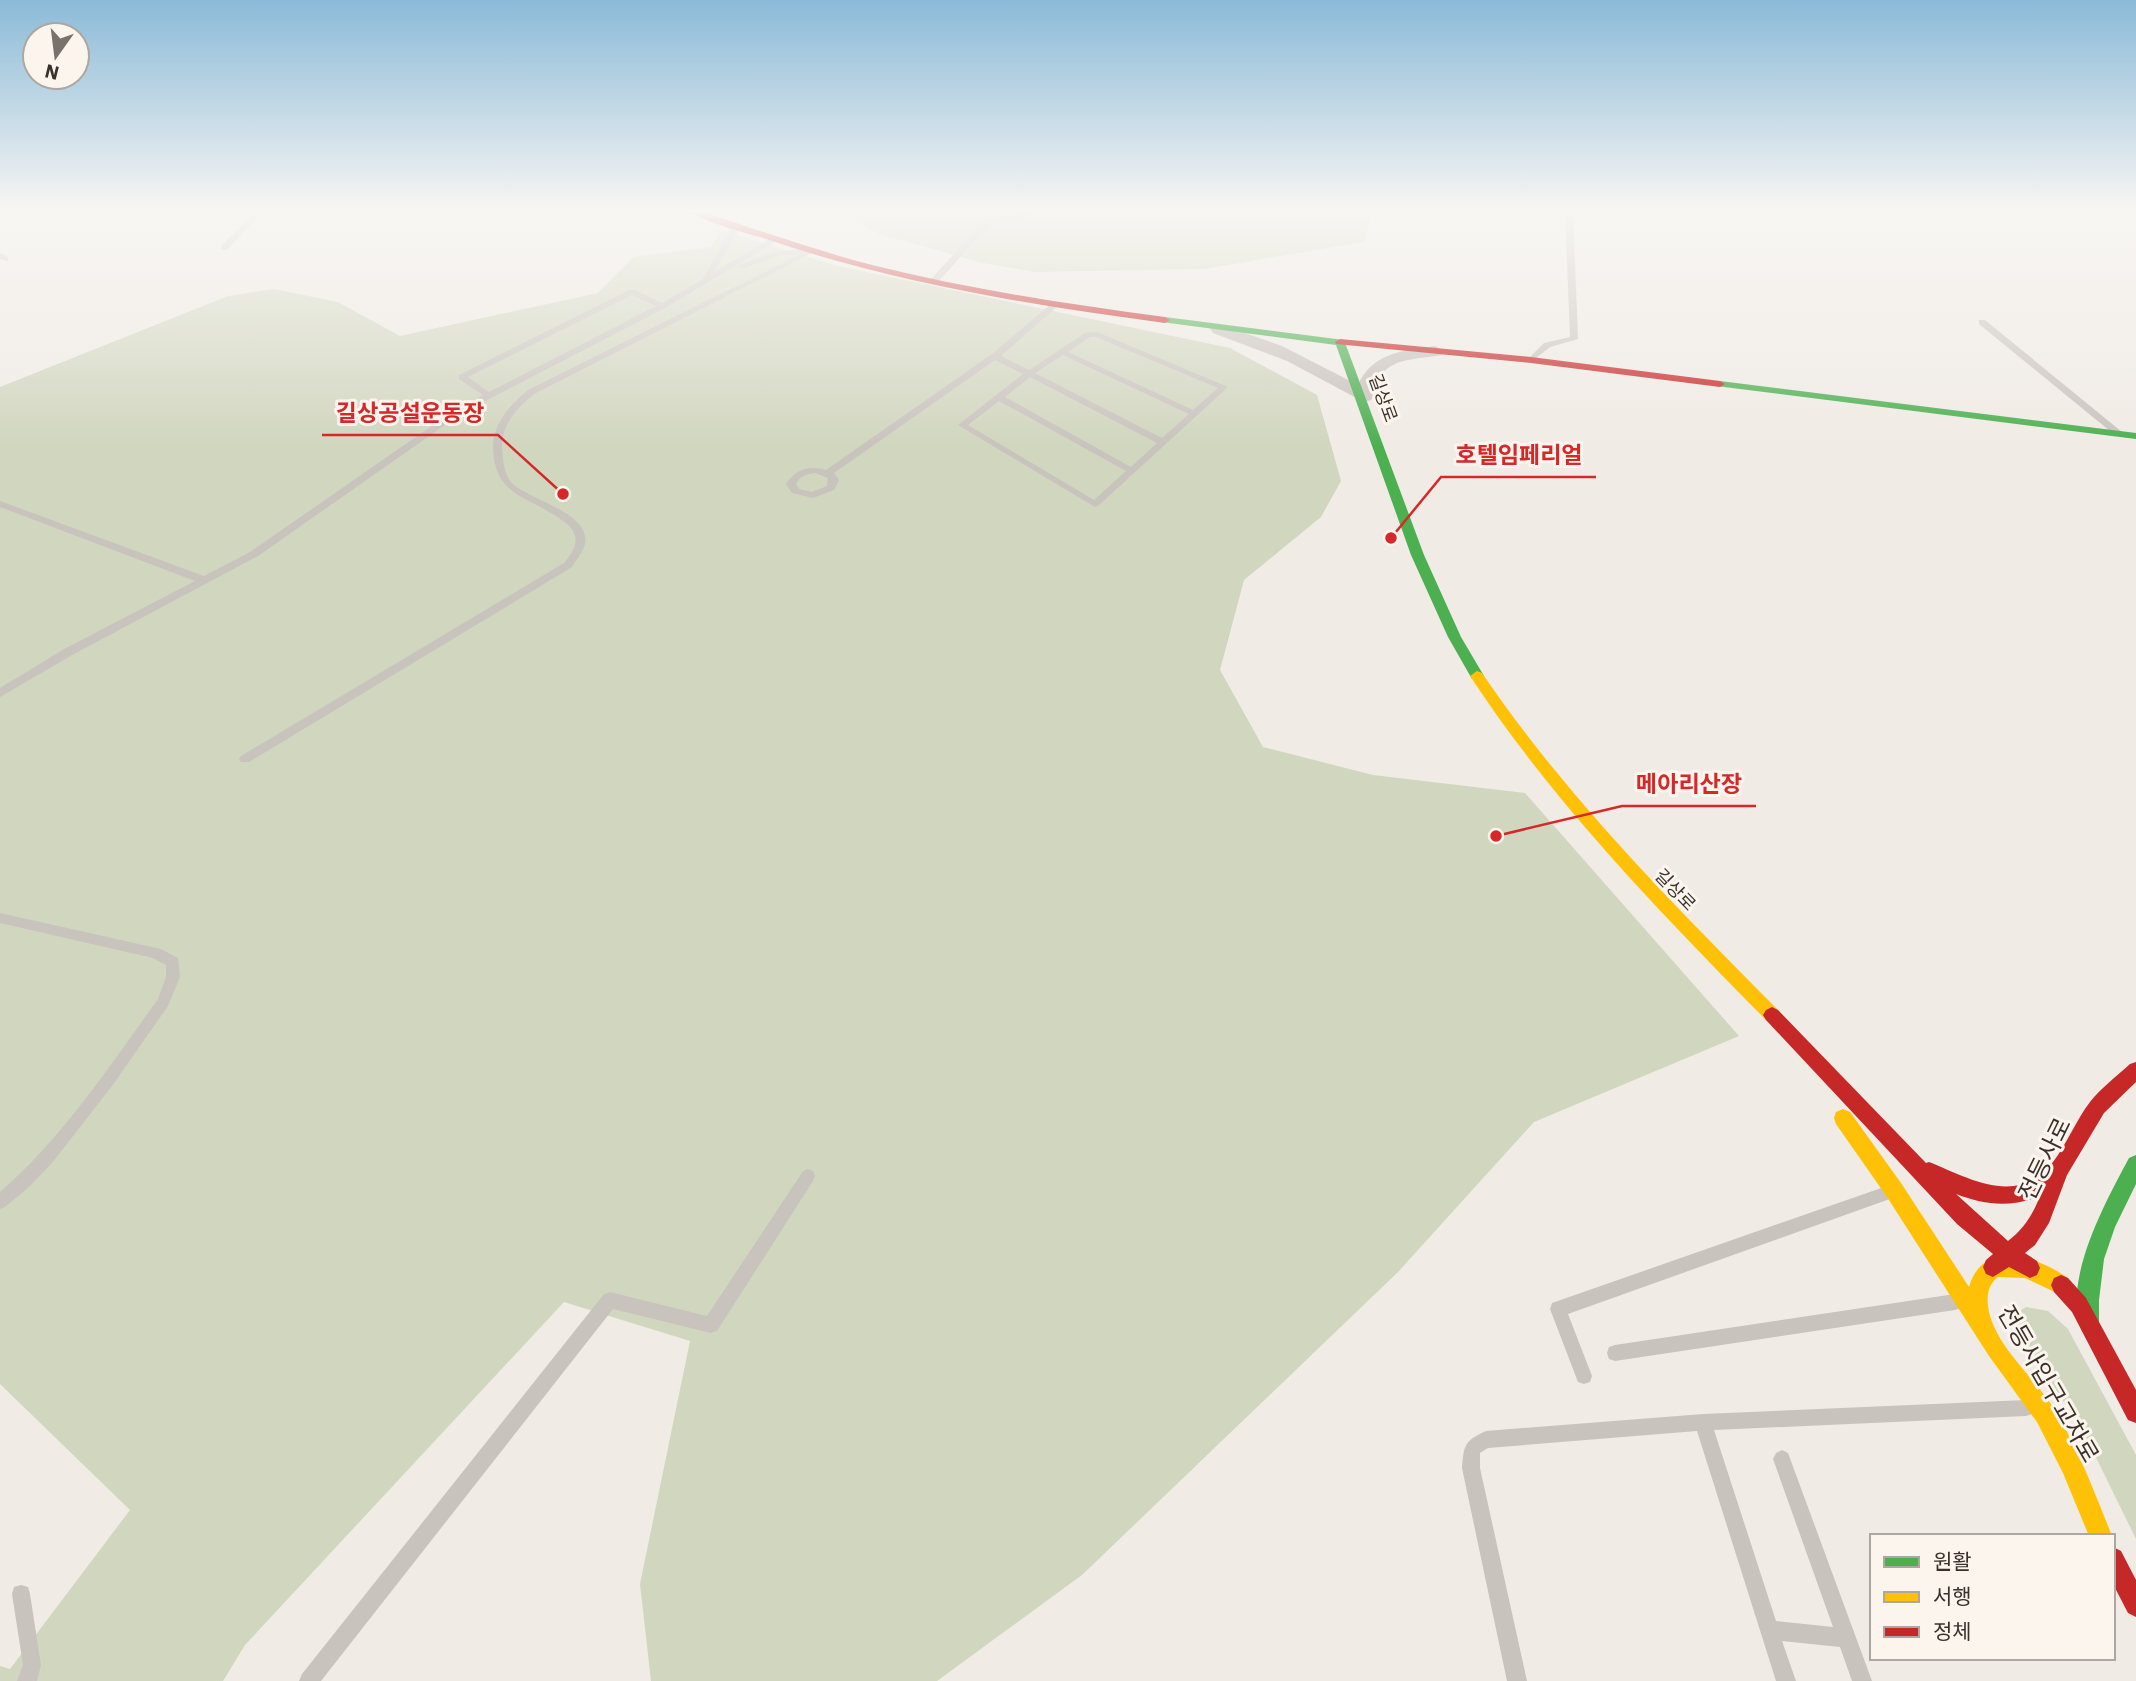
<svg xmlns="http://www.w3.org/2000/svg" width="2136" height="1681" viewBox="0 0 2136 1681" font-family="'IBM Plex Sans','Noto Sans KR',sans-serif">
<rect width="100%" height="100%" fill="#f0ebe5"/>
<path fill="#d1d6bf" d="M837 212H1372L1364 242 1204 269 1035 272 983 263 879 234Z
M721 230 838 266 1230 348 1317 395 1341 481 1321 517 1244 580 1220 670 1263 747 1373 775 1525 793 1739 1036 1534 1122 1398 1272 1082 1575 937 1681H651L640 1584 690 1341 564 1302 245 1645 223 1681H0V1666L10 1669 130 1510 0 1384V387L228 296 274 289 338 302 400 336 598 293 633 257 711 247Z
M2026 1307 2048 1311 2068 1329 2136 1455V1539L2084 1433 2016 1329C2015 1318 2016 1313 2026 1307Z"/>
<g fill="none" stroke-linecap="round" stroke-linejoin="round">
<path fill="#c9c3be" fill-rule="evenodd" d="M255 212H263L227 250H221V246Z
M1028 212H1041L989 225 937 283H931V279L984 221Z
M1565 212H1573L1578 339 1550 347 1531 362 1527 360 1544 343 1570 337Z
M726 221H732L738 231 714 272 773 237 780 239 665 308 462 413 258 556 74 654 0 697V688L66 648 195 581 0 507V501L204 576 250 552 456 409 483 395 459 379V375L629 290H635L662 303 703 279 730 231 725 223ZM632 295 656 306 489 392 468 377Z
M805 249 816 251 534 394C517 408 501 425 502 448 503 460 504 476 513 484 530 500 591 513 585 544 583 552 576 560 572 567L249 762H241L239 759 241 756 564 563C571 554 579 545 574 533 572 527 565 522 559 518 527 496 495 496 493 449 492 424 510 405 528 390L801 254 778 256 742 269 738 267 739 265 774 252Z
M0 253 8 257V261L0 259Z
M1052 303 1059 305 1001 356 1029 370 1085 333 1097 332 1228 387 1098 506 1095 507 958 425 1023 374 995 360 834 473 839 480 834 490 813 498 792 493 786 484C795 469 810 465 826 470L992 354ZM1090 337H1096L1218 388 1193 410 1068 352ZM1063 355 1189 414 1162 438 1035 373ZM1030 377 1157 443 1131 467 1005 397ZM999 401 1126 471 1094 500 968 425ZM815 473 828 478 827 486 812 492 799 489 796 484C800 476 807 474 815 473Z
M1979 320H1985L2122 432V436H2116L1979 324Z
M0 913 161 949 178 958 180 977 168 1006 112 1086 52 1163 30 1186 5 1207 0 1209V1192C63 1137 109 1067 158 999L166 977V965L153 958 0 923Z
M808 1169 813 1171 815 1176 813 1181 717 1331 711 1333 613 1309 321 1681H299L302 1674 604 1294 610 1292 707 1316 803 1171Z
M1887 1186 1892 1188 1895 1193 1892 1198 1887 1200 1568 1314 1592 1376 1590 1382 1584 1384 1578 1382 1550 1309 1552 1303Z
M1955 1294 1961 1296 1963 1302 1961 1308 1955 1310 1615 1361 1609 1359 1607 1353 1609 1347 1615 1345Z
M2026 1400 2032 1402 2034 1408 2032 1414 2026 1416 1714 1430 1776 1621 1833 1627 1773 1459 1776 1453 1782 1450 1788 1453 1872 1681H1852L1840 1647 1782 1641 1796 1681H1776L1697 1431 1488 1448 1480 1453V1468L1527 1681H1507L1462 1468C1464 1445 1464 1441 1486 1431L1703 1414Z
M21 1585 28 1587 30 1594 41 1665 37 1681H17L23 1665 12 1594 14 1587Z"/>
<path fill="#c9c3be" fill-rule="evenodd" d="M1219 324 1282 346 1358 385C1373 352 1403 351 1435 346L1444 351 1441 355C1423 359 1395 357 1382 374 1376 382 1376 392 1371 400L1364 402 1287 361 1213 333 1210 329Z"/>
<path fill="#4caf50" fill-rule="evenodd" d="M1165 317 1344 340 1424 555 1461 637 1484 676 1482 679H1472L1448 637 1411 555 1336 345 1161 322V318Z
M1720 381 2136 433V439L1716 386 1715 384Z
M2136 1155V1184L2115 1227 2104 1259 2099 1300V1324L2096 1331 2089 1334 2082 1331C2061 1282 2106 1201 2129 1158Z"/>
<path fill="#ffc107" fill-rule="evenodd" d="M1477 671 1482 673C1567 798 1672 903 1778 1010L1781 1015 1778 1020 1772 1023 1766 1020C1660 912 1556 806 1472 679L1470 676Z
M1843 1109 1850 1112 1901 1183 1969 1287C1983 1238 2037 1256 2068 1278L2071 1285 2068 1292 2061 1295 2025 1278 1998 1277C1986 1286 1986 1301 1990 1316 2000 1349 2032 1376 2051 1404 2077 1445 2094 1491 2112 1536H2089L2063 1473 2037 1422 1989 1356 1887 1197 1836 1124 1834 1118 1836 1112Z"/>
<path fill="#c62828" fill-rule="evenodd" d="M691 212H704C760 231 815 250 872 265 968 289 1067 304 1165 317L1170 320 1165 323C1030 305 895 283 766 239 744 232 709 224 691 212Z
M1340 339 1531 357 1720 381 1725 384 1720 387 1531 363 1336 344 1335 342Z
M1772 1007 1778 1010 1926 1163 1929 1162C1969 1178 2018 1208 2053 1162 2067 1144 2076 1120 2090 1102 2101 1088 2117 1076 2130 1064L2136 1062V1082L2104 1113 2067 1175 2049 1223 2035 1245 2025 1253 2037 1261 2040 1268 2037 1275 2030 1278 2009 1267 1993 1277 1986 1274 1983 1267 1986 1260 1993 1254 1957 1224 1766 1020 1763 1015 1766 1010ZM1956 1194C1985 1205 2010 1208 2040 1196 2033 1214 2024 1229 2008 1241Z
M2061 1275 2068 1278 2086 1298 2136 1390V1423L2128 1420 2072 1312 2054 1292 2051 1285 2054 1278Z
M2113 1547 2121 1551 2136 1580V1617L2128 1613 2113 1584Z"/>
</g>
<linearGradient id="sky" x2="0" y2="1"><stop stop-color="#8bbad8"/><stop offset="0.47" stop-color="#f8f6f3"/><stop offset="1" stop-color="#f8f6f3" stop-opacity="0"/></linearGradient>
<rect width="2136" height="447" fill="url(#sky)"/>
<g text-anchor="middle" stroke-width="6" stroke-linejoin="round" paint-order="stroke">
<g font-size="18" fill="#3b302b" stroke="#fbf5ee">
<text transform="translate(1383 398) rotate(70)" y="6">길상로</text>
<text transform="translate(1675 890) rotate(46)" y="6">길상로</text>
</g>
<g font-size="24" fill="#3b302b" stroke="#fbf5ee">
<text transform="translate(2045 1159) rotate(-64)" y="8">전등사로</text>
<text transform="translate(2048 1384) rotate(60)" y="8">전등사입구교차로</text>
</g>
</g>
<path fill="none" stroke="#d62828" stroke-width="2.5" d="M563 494L498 435H322M1391 538L1441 477H1596M1496 836L1622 806H1756"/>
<g fill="#d62828" stroke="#fbf5ee" stroke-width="2.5">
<circle cx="563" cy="494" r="7"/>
<circle cx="1391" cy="538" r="7"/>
<circle cx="1496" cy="836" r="7"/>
</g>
<g font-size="23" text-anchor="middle" font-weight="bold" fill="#d62828" stroke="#fbf5ee" stroke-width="6" stroke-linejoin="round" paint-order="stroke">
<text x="410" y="421">길상공설운동장</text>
<text x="1519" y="463">호텔임페리얼</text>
<text x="1689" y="792">메아리산장</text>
</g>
<rect x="1870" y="1534" width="245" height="126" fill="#fbf5ee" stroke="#aea6a0" stroke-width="2"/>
<rect x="1884" y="1557" width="35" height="10" fill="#4caf50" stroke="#aea6a0" stroke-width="2"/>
<text x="1933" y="1569" font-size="21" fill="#3b302b">원활</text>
<rect x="1884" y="1592" width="35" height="10" fill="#ffc107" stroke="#aea6a0" stroke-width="2"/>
<text x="1933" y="1604" font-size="21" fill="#3b302b">서행</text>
<rect x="1884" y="1627" width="35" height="10" fill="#c62828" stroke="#aea6a0" stroke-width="2"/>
<text x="1933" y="1639" font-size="21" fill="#3b302b">정체</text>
<g transform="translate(56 56) rotate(194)"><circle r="33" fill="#fbf5ee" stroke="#aea6a0" stroke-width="2"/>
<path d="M0-5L12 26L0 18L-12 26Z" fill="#7a716c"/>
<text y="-10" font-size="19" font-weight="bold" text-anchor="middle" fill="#3b302b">N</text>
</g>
</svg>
